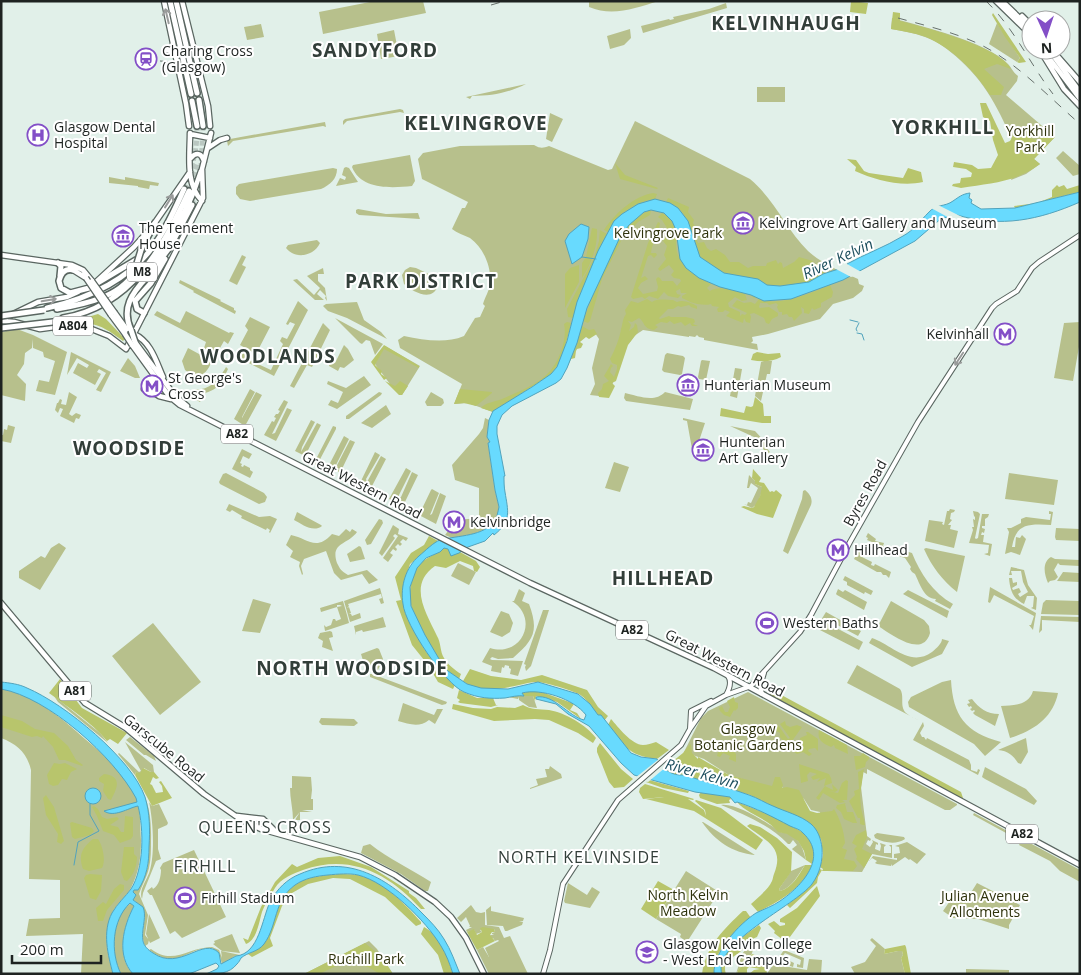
<svg xmlns="http://www.w3.org/2000/svg" width="1081" height="975" viewBox="0 0 1081 975" font-family="'Open Sans',sans-serif">
<rect width="100%" height="100%" fill="#e1f0e9"/>
<path fill="#b7c08c" d="M375 1H423L426 13 323 34 319 12Z
M589 1H659C635 8 613 17 589 7Z
M726 3 727 8 643 33 641 26 669 19 670 20 674 19 673 17 709 9Z
M892 18C923 27 986 41 1008 64 1012 68 1011 70 1018 76L1017 81 1006 95 1055 137 1034 159 1040 164 1026 174 1011 180 1019 155C1002 118 991 88 960 60 949 50 939 42 925 37 914 33 902 31 891 29Z
M997 23 1020 58 1017 62 989 44Z
M261 24 264 37 247 40 244 27Z
M630 29 631 38 624 45 610 49 607 36Z
M394 30 399 56 381 59 377 34Z
M526 84C508 93 492 96 472 96L470 99 466 97Z
M757 87H785V102H757Z
M400 109 403 110 404 113 400 112 347 121 343 125V121L345 119Z
M550 113 563 119 552 142 546 139Z
M635 121 750 179C774 199 786 229 808 251 822 264 841 271 858 279L859 284 864 286 862 291 853 298 833 304 820 319 768 334 752 337 753 341 751 343 757 344 758 350 704 340V338L699 337 697 335 695 337 689 336V337L643 330 634 336 630 342H627L608 397 590 395 595 384 592 368 599 339 595 333 571 326 559 363 549 375 493 412 468 403 454 404 462 384 400 348 398 340 404 336C424 340 445 344 464 336L475 318 480 317 485 306 483 304C485 297 489 291 490 285 492 268 484 248 470 238 464 235 457 233 452 229L462 208H465L468 202 422 179 418 159 423 153 460 146 534 145C541 149 543 148 549 146L608 170 612 169Z
M325 122 326 127 323 126 233 141 228 146 227 141 230 139Z
M1063 151 1080 166V174L1073 176 1056 158Z
M410 155 415 181 412 186C391 188 361 190 352 167L353 165Z
M346 167 349 168 358 182 336 186 340 178 345 180 346 177 342 175 344 168Z
M333 168 337 169C337 179 330 185 321 189L250 201 240 199 236 194V187L239 184Z
M109 177 125 180V177L159 183 158 186 150 185 149 189 138 187V186L109 183Z
M358 209 386 214 418 213 420 219 359 215 356 213V210Z
M317 240 320 243C314 256 296 260 286 248L288 245Z
M242 255 246 257 242 265 246 267 237 285 229 281Z
M410 267 416 268 435 277 438 285C433 303 413 292 404 284L402 275 405 270Z
M323 268 324 274H318V281L325 288 327 301 325 298 326 296 320 290 317 294 324 300H315L293 280 297 279 314 295 320 288 307 276Z
M180 280 221 300 220 301 234 308V310L236 311 235 314 193 292 194 291 179 283Z
M298 301 308 310 274 376 243 360 242 362 239 360 243 353 246 355 245 358 271 370 283 344 280 341 282 337 287 339 295 324 290 322 288 325 286 324Z
M357 302 364 320 381 332 387 339 347 318 328 311 323 306 326 304Z
M157 311 180 323 186 311 229 333 230 332 234 333 228 344 224 341 220 348 217 347 214 353 204 348 206 342 154 315Z
M250 317 270 327 256 354 240 345 248 330 245 326Z
M335 318 383 344 375 355 370 341 366 340 362 344 360 343Z
M1080 322V341L1073 381 1054 378 1064 323Z
M323 323 330 330 312 367 307 365 294 388 290 386Z
M17 329 33 335 67 352 55 395 36 391 39 380 49 382 55 361 44 357 43 352 33 348V339L32 348 25 353 24 364 17 375 26 384 25 401 1 395V332Z
M344 345 348 349 354 360 344 368 340 367 338 371 329 366 330 360 335 363Z
M385 346 420 366 402 395 393 388 375 364Z
M188 348 212 361C208 370 204 377 193 376L185 370 182 361Z
M71 352 111 372 101 392 96 390 106 373 99 369 97 372 101 374 95 385 73 373 78 363 87 368 89 365 77 358 67 375Z
M667 353 683 356 685 358 682 374 680 375 664 372 662 370 665 355Z
M128 358 135 366 140 378H135L120 371Z
M702 360 710 361 706 380 699 379 698 377 701 361Z
M764 361H772L770 374H767L761 401 755 396 761 362Z
M226 367 228 369C219 389 215 391 194 396L202 398 200 402 191 397 194 389C209 392 220 378 226 367Z
M735 368 742 369 737 398 730 396Z
M364 376 371 385 337 409 328 405 331 400 338 403 343 392 327 384 328 381 346 388Z
M250 389 255 392 242 417V418L256 392 262 395 245 426 234 419Z
M69 392 77 397 69 414 72 416 76 413 81 415 79 419 76 418 74 423 60 416 63 409 60 408 58 413 55 410 57 403H58L60 399 62 400 61 404 66 405Z
M379 392 382 393 381 395 349 419H346V416Z
M431 392 443 399 444 403 441 406H427L425 402Z
M665 392 693 399 690 410 626 401 624 398 625 393C638 396 655 403 665 392Z
M284 400 288 402 272 434 275 433 287 408 292 410 276 441 264 435 272 421 274 422 276 418 274 417 276 414H278L280 411 278 410Z
M386 405 391 414 372 428 361 423Z
M485 418 489 420 487 437 490 442 488 443 495 490 499 507C498 531 472 535 452 538L445 535 451 527 462 525 461 522 457 523V520L479 518V488L455 480 452 465 479 434 483 428Z
M683 418 705 423 696 450 692 449 687 421 683 420Z
M311 420 315 422 302 447 301 452 317 423 321 425 305 456 295 451Z
M8 425 15 427 11 443 1 441V435H3L4 429 7 430Z
M333 426 336 427V429L317 465H315L314 463Z
M730 426 755 431 767 444 765 446 770 452 767 454 754 437Z
M344 436 349 439 334 469 330 467 329 468 328 467Z
M350 440 355 442 340 473 335 469Z
M242 449 252 454 249 459 243 456 240 463 242 464 241 466 243 467 244 465 250 468V470L253 472 250 478 232 469Z
M375 452 380 455 366 479 367 482 381 456 386 459 371 488 366 486 367 483H365L364 486 360 483Z
M614 462 629 467 620 492 605 488Z
M406 468 411 471 399 495V497H401L412 472 418 475 403 506 389 499Z
M226 473 264 493 267 497 265 502 259 504 220 484 219 482 223 474Z
M1009 473 1058 480 1054 505 1005 499Z
M749 475 755 481V484L762 487 763 489 757 504 752 508 744 504 747 505 748 502 751 503 758 488 751 483 749 488H747Z
M431 490 432 489 439 493 430 515 432 514 440 493 446 496 436 524 419 515Z
M805 490C810 494 813 499 811 505L788 554 783 551 802 499 803 491Z
M229 504 259 517 270 516 277 519 270 533 269 532 270 530 267 528 266 530 241 518 242 516 232 510 230 512 226 510Z
M950 509 955 510 954 512 951 513 950 519 952 520 948 525H951L950 529 958 531 954 548 925 541 929 520 943 522 942 524 944 525 947 511H949Z
M973 511 978 512 980 514 975 538 976 539 978 538 982 514H989L988 517 985 519V526H982V528L985 529 984 533 982 532 981 535H984L983 542 992 544 990 556 984 554 988 553 989 545 969 543 973 530 972 527H974L973 519 975 520V517L974 516Z
M1049 511 1053 512 1051 525C1029 524 1016 523 1012 547H1015L1016 537 1020 538 1022 535 1026 539 1020 555 1011 552 1005 554 1009 532 1007 528H1011L1021 523V519L1026 517 1050 520 1051 514H1049Z
M297 512 321 525 322 526C313 533 302 524 294 520Z
M379 519 382 520 383 523 371 544 367 545 365 540Z
M393 525 399 529 398 534 408 538 406 541 403 539 400 542 402 544 400 546 398 544 395 547 397 549 396 551 393 549 390 553 393 555 388 562 383 558 398 536 395 534 393 536 395 538 382 556 379 553Z
M1056 528 1080 529V541L1056 540 1055 537Z
M346 529 350 532 352 529 357 532C348 545 330 542 337 563 340 569 341 571 348 575L367 570 378 580 369 584 362 574 341 580 334 573 326 551 304 559 301 566 303 574 302 575 299 566 300 562 290 557 293 551 286 545 291 535C307 538 316 552 332 534L339 536Z
M868 533 876 539 875 541 884 543 883 546 885 547 886 545 912 553C920 573 933 593 953 604L950 609 935 601 936 599C924 599 920 584 915 574L912 572 910 569 911 567 905 558 876 549 877 547 871 545 872 542 867 540 868 538 866 537Z
M59 543 66 548 40 590 19 578V571L41 556 45 558 51 548Z
M359 546 361 547 365 559 350 562 347 554Z
M860 548H861L860 553 862 557 872 562 871 565 874 566 875 564 891 572 889 578 886 575H883L881 572H877L854 559Z
M926 548 965 556 957 592C942 580 932 567 924 549Z
M1051 557 1055 559 1080 560V566L1060 565 1058 563 1054 570 1058 577 1055 580 1050 581 1048 583C1044 574 1042 562 1051 557Z
M458 563 476 572 469 585 451 576Z
M1011 567 1024 570 1028 585 1037 598 1036 610 1031 608 1033 607 1034 596H1027L1024 604C1013 599 1010 590 1009 578H1012L1013 583 1017 582V585L1012 588 1013 590 1019 588 1021 592 1018 594 1020 597 1028 592 1023 582 1021 571H1011L1012 575H1009Z
M1063 572 1080 573V582L1057 581Z
M845 576 873 591 871 595 865 592 864 594 847 585V582L843 580Z
M990 587 1036 613 1033 630 1029 625H1031L1034 616 994 595 990 603 988 602Z
M380 588 384 603 381 604 379 599 382 598 381 594 348 604 349 606 347 608 349 607 351 613 349 614H351L352 616 360 613 361 618 350 622 344 601Z
M519 589 525 593 522 601 529 604C539 631 534 640 513 658L498 659 492 657 490 659 492 660 523 661 518 676 510 674 511 669 509 668V666L505 665 504 668 502 667 501 673 491 671 492 666 482 662 490 648C521 658 540 619 512 601H514Z
M838 589 843 592 845 590 867 602 864 610 837 595 836 594Z
M908 590 949 611 947 618 903 594Z
M253 599 271 604 260 633 242 631Z
M1046 600 1080 601V615L1041 614 1043 603Z
M343 601 347 615 342 616 347 615 349 623 325 631 324 625 326 627 331 625 333 619H335L336 621 341 619 338 610 342 609 338 610 337 607 342 606 340 605H337V607L321 612 320 608Z
M891 601 924 620 929 626 930 633C923 659 891 634 878 626Z
M543 610H549L531 666 526 671 525 667 526 665 524 664Z
M501 611 509 614 513 623 510 632 502 637 490 632Z
M826 612 851 626 850 628 854 630 855 628 861 631 858 636 826 619 825 622 863 642 859 650 816 628Z
M1041 616 1080 617V622L1042 620V630L1039 633Z
M383 617 386 627 363 632 362 630 356 632V635L354 626Z
M153 623 201 682 160 715 112 656Z
M330 631 332 632 333 637 329 638 333 651 322 647 323 641 318 638 320 633Z
M872 638C891 644 910 668 932 652 937 648 942 643 942 639L949 641 942 654 912 667 869 643Z
M377 648 379 649 383 659 377 672 365 667 361 654Z
M857 665 900 689C905 696 899 706 906 713 909 716 915 718 918 720L847 683Z
M370 674H372L447 702 446 704 442 705 370 677Z
M951 680C953 716 965 732 1001 742L985 756 974 744 909 707 908 702 911 697 942 682Z
M1 689C33 694 62 718 85 739 102 753 130 777 137 799 141 812 140 826 141 840 141 858 139 872 131 888 128 894 120 901 115 908 102 928 107 952 113 974H81L83 934 26 936 29 919 60 918V880L29 879 31 770C27 753 17 744 1 738Z
M1033 691 1058 693C1053 718 1033 731 1010 738L1001 706C1013 706 1029 705 1033 691Z
M748 692 957 804V805L950 810H945L867 769V774L863 772 861 787 867 836 871 839 870 841 868 840 866 844 870 847 873 842 872 840 878 843V845L876 844 875 849 880 851 881 846 880 843 886 845 884 847V853H891V847L889 845H892V858L872 854 862 872 827 871 820 812 811 810 804 799 790 791 781 787 771 788 729 775 704 759 684 752 701 718 708 711Z
M520 695 533 696 537 708 529 707 519 700V697L518 699 508 697Z
M54 696 100 733 108 743 58 702Z
M972 699C979 708 987 714 999 714L995 726 975 715 973 713 975 711 974 710 972 711 970 709 972 708 971 706 969 707 967 704 970 703 968 700Z
M403 703 434 715 437 709H443L435 724 429 720C419 728 409 724 398 721Z
M321 718 354 719 358 723 354 726 322 725 319 722Z
M923 722 924 726 920 733 922 737H924L926 740 927 738 969 760 971 765V770L977 772 978 769 980 770 978 775 913 740Z
M130 737 154 756 156 761 146 755H144L126 740Z
M1026 738 1028 752 1021 764 1018 763C1013 755 1008 751 998 750Z
M125 742 153 765 154 772H151L144 768 140 774 136 772 135 775 118 754 119 753 139 772 141 771Z
M121 759C144 788 152 803 151 841 151 850 151 859 149 868 147 877 142 885 139 894L148 915 145 935 149 940 148 944 145 946C137 928 155 913 133 900L135 895 132 892 148 867 149 820 144 795Z
M550 766 561 774 562 778 530 789V788L538 785 536 779 547 777 545 769H549Z
M985 767 1026 789 1037 801 1034 805 985 779 982 777Z
M292 776 311 777 312 790 311 799H313V810H302L312 812H300V820H296V824L293 823 300 812 293 820C293 809 290 799 290 788H292Z
M149 802 152 806 159 804 168 823 167 825 158 829V849L161 859 156 861 143 893 142 899C138 890 148 879 150 870 155 852 153 820 149 802Z
M721 805C736 803 760 819 775 828 779 833 783 832 789 834 801 839 803 850 806 860L793 850 792 849 797 845 793 840 790 844H788C770 825 745 815 721 805Z
M974 813 1080 870V882L1060 871 1050 861 1019 845 1021 841 973 815Z
M702 822H703L755 855C733 853 715 841 702 822Z
M877 833 904 837 905 839C896 845 885 843 875 838L874 835Z
M907 842 926 854 917 864 910 859 909 860 905 857 892 866 891 864V866L877 864 875 863 877 861 872 858 869 861 873 856 897 860V858H894V854L900 853 899 847 895 846Z
M370 844C389 859 411 869 431 882L428 891H425L401 874 361 853 363 846Z
M194 850 226 917 182 938 175 931 170 934 152 895H150L147 891 152 887 153 889C159 886 161 876 161 870L160 868 163 863Z
M805 865C798 875 792 888 780 891L779 889 791 871Z
M686 871 719 892 687 942 680 937 681 934 656 919Z
M568 883 587 895 592 887 600 892 590 908 565 903 564 901Z
M977 883 1020 905 1009 925V929L978 919 953 918 943 911 954 895 965 902Z
M131 903 134 906C123 927 116 955 133 974H121C110 953 110 917 131 903Z
M471 905 476 912 481 913 485 912V925L499 927 504 938 510 936 528 974H489L477 950 483 947 489 957 485 948 499 941 498 940 495 941 493 938H491L490 935H494L492 934V933L495 932 494 929 480 930 482 932 476 934 474 930 467 932 466 930 472 927H469L470 926 466 917 461 922 457 918Z
M491 906V911L524 918 523 921H519L523 922 522 925 507 931H505L503 926 487 925 486 910Z
M149 914 160 938 150 943 146 934Z
M232 934 240 953 222 951 213 944 215 943 214 941Z
M872 938 885 949 884 954 898 951H902L903 955 901 958 905 974H855L851 967 865 962 876 946 870 940Z
M752 939H755L756 941 751 956 744 963 750 959 749 962 741 966 736 974 742 954 750 944Z
M369 941 377 949 393 974H304Z
M212 947 219 950 222 958 221 951 240 955 235 956 222 964 219 953 212 948C185 947 179 972 149 950L151 949C173 966 189 947 212 947Z
M784 950 804 958 803 968 797 967V964L800 965 801 960 785 953 782 957 786 959 784 963 786 964 788 960 794 963 793 967 779 962 777 960Z
M809 959 822 960 821 974H768V972L776 961 783 966 807 970Z
M966 969 1009 970V974H966Z"/>
<path fill="#b8c56c" d="M851 1 868 3 866 14 850 12Z
M893 12 900 13V21C924 27 1001 47 1011 69L997 64 984 69 1004 87 1001 95H990C975 71 952 48 926 37 915 33 902 31 891 29Z
M993 13 1026 62 1019 63 1017 62 1020 58 1005 37 992 15Z
M980 103H986L1005 143 1010 141 1015 133 1039 141 1045 129 1055 137 1034 159 1040 164C1014 183 991 183 961 188L952 186 953 184 960 183 961 178 971 177 972 173 966 169 953 167 954 162 972 165 978 169 991 168 998 155 993 140 990 121 983 117Z
M847 159 856 160 864 171 869 173 903 178 908 168 921 172 923 182C901 187 875 180 855 171L856 167Z
M615 163 625 175 658 188 657 189 620 179Z
M1057 185 1059 187 1064 185 1067 189 1080 185V192L1015 208 1014 206 1037 203 1052 197V190Z
M653 193 657 194 655 199C635 202 617 214 608 232L604 230C614 214 634 196 653 193Z
M668 198 689 207 688 212 694 220 693 223 698 232 695 236 698 243 704 242 707 248 711 251 716 249 725 255 730 262H739L748 268 753 266H766L767 263 776 260 778 264 780 262 782 263 783 268 794 262 799 257 813 261 810 266 819 263 824 272C814 284 781 291 767 285 763 283 761 279 757 279 737 275 715 275 701 258 686 240 697 212 666 202Z
M651 210 650 215 638 222 622 239 620 238C628 226 637 214 651 210Z
M662 213C684 223 672 240 678 255 683 265 701 279 711 284L707 288 710 291C718 284 746 292 756 297L754 298 751 295 745 294 747 300 742 301 735 297 728 303 729 307 740 312V316L742 314 745 315 747 313 732 306 737 300 744 303 751 302 755 304 759 299C779 307 811 293 830 285L833 292 832 297 821 303V307L814 310 812 308 809 314 804 313V309L801 307 802 313 794 321 792 317H789L787 314 782 315V312H779L777 307 778 305 776 303 769 305 767 303H760L759 307 760 308 769 307 778 313V316L772 319 769 324 766 323 764 318 754 313 750 314 751 317 750 323 746 322 744 318 743 323 726 316 730 312 725 310 723 312H718L717 309 719 307 712 306 711 304C706 306 696 304 690 302 688 301 685 299 682 298V296L687 293H681L680 289 676 291 677 294 681 295 678 298 668 296 664 292 658 299 649 296 645 299 642 297 633 299 631 297 648 243 658 222 660 223 659 228 657 230C657 237 652 244 651 253H656L657 255 654 258 651 255 648 256 641 278 645 276 648 279 641 283 638 288 643 294 657 291 658 287 656 279 658 277 660 278 662 281H673L677 286 681 281 680 279 674 278 671 275 674 271 669 265 660 271 658 269 666 259 664 255 667 246 663 241 666 237 664 230 667 228 662 220 658 217Z
M592 228 597 229C598 246 591 265 582 278V263L586 257Z
M600 230 607 234 580 294 573 318 568 317 567 309 594 258 599 241Z
M619 240 621 241 602 279 590 321 588 323 583 321 596 288Z
M579 265V282L565 308V274L570 268Z
M647 299 652 302C657 298 667 300 673 300L677 302C683 299 692 303 697 306V309L691 307 689 305 681 307 678 306 673 309H668L659 318 660 319 669 316 671 317H686L694 319 695 322 693 324 698 326H692L690 323 685 326 681 322 674 324 670 321 667 323 661 322 655 325 658 327 654 330C643 329 645 322 639 318L632 322 628 321 631 325 629 331 634 327 635 323 637 325 638 332 628 345 616 381 612 383 615 386 609 398 599 397 598 393 602 389 603 384 609 381 604 376 611 364 613 366 611 368 610 372 614 377 617 369V365L612 363 610 359C615 350 620 337 621 329 623 323 622 320 626 314L625 310 631 301 638 303Z
M98 314 106 319 125 339 123 341C103 326 97 323 71 322Z
M567 322 571 323C567 340 563 359 553 373L493 412 481 408C486 402 495 402 502 399 528 387 551 381 561 351 564 343 566 333 564 324Z
M582 326 589 330 594 329 597 334 589 339 586 337 580 342 583 344 581 348 577 349 576 351 575 358 571 359 563 375Z
M384 345 419 366V368L384 349 375 365 382 371 381 374 387 378 384 380 371 362Z
M757 352 768 354 780 353 781 357C772 362 762 362 751 360L753 354Z
M385 381 395 386 400 381 408 386 402 395H399Z
M460 389 492 392V393L476 406 464 403 454 404Z
M755 397 763 404 764 416H771V423H762L720 416 721 408 744 413 746 406 751 407 753 406Z
M753 469 761 478 759 482 764 483 770 492 772 491 774 492 776 490 782 495 773 518 757 514 741 507 744 506 752 508 754 507 760 496 762 487 755 484V481L752 478Z
M429 536 438 541 410 564 403 587 423 647 439 670 455 685 453 689 438 682 428 665 412 645 396 601 401 600 395 577 411 553 424 545Z
M444 547 459 553 460 552 476 561 480 567 477 572 474 571 473 566 460 561 446 568 435 566C407 585 427 614 437 636 441 642 440 652 444 658 447 664 455 670 461 674L459 679C454 675 448 672 444 667 435 655 414 620 411 605 408 594 411 578 417 568 423 557 436 556 444 547Z
M470 669 491 676 521 680 542 675 587 690 598 707 608 716 604 721C601 716 599 717 596 714 591 707 586 698 579 694 570 690 543 681 534 682 512 685 484 698 463 681Z
M60 679 82 708 127 733 118 744 110 739 107 741C91 722 69 708 49 693Z
M459 690 477 698H493L496 705H498L491 707 460 703 458 702 460 700 457 698Z
M528 691H539L572 703 574 704 570 710 577 713 581 719 557 702 536 696 535 701 533 696H524L522 693Z
M774 691 961 792 963 798 962 799 770 695 771 692Z
M734 697 735 702 738 703V708L735 711 734 710 730 717 724 715 720 711 719 708 722 706 725 712H728L730 707 727 701Z
M453 704 473 708 491 709 497 707 515 708 523 705C531 710 539 709 549 710 566 713 586 725 596 738L593 743 578 733 549 720 535 719 494 721 452 709Z
M1 715 22 721 35 729 54 733 68 746 76 760 83 765 82 766 65 760H59L53 747 43 736 42 738 37 736 32 737 1 727Z
M611 719C618 727 632 745 643 745 647 745 652 743 656 742L669 750 657 759C626 755 627 747 608 725Z
M785 721 786 725 790 727 797 725 802 727 792 741 797 744H801L800 738 807 735 806 732H808L818 739V751L815 748 809 749 808 751 812 754 809 756 803 752 797 754 791 750 780 737V733L774 730 778 725 788 739 790 738 780 724Z
M819 730 847 745 848 754 835 748 834 745 831 747C822 743 817 740 819 730Z
M600 743 621 769 633 779 624 787 614 788 609 782 597 752V748Z
M690 744 691 745 692 753 698 759V757L729 775 772 786 775 777H780L783 785 782 788 787 787 799 790 810 811 817 813 832 811 834 809C840 819 844 831 845 843L842 848 847 850 844 859 854 861 857 866 853 871H822L823 869 820 867 823 855 821 839 772 806 750 795 704 782 710 775 700 767 698 768 700 775 699 780 684 775 672 774 663 769 683 753Z
M727 746 730 747 736 754V762L729 759 730 756 723 753 720 757 717 756 718 752Z
M863 753 869 757V759L866 762 865 767 856 770 854 756H860Z
M54 763 60 764 65 763 77 769 71 772 67 780 62 779 58 785 53 786 49 784 47 775Z
M799 764 829 774 831 778 832 783 824 786 826 778 817 782 820 778 813 780 811 777 817 774 810 772 807 775 808 781 801 783Z
M143 768 151 772H154L159 778 156 779 153 777 150 784 152 785 156 793 163 792 162 786 159 782 161 781 172 798 152 806 135 775 136 772 140 773Z
M864 769 860 795 861 808 865 825H863L860 824V818H858L849 801 855 795 854 791 859 789 858 772Z
M104 774C124 776 116 790 111 800L108 799 103 791 104 784 99 781V778Z
M649 780 689 791 688 793 663 788 646 782Z
M846 780 848 781 847 800H842L845 802 840 803 823 793 819 800 816 798 825 786 833 790 832 784 838 790 835 792 828 791 838 793 842 783Z
M645 784 694 799 693 800 688 799 704 810 706 816 705 810 695 801 696 800 721 808 763 840 756 850 694 811 646 799 664 797 643 799 639 792 640 788Z
M701 792 730 797 731 799 729 800 730 803 717 804 700 798 699 795Z
M46 795 54 807 64 841 61 844 57 842 58 834 46 815 43 798Z
M737 802 773 816 804 833 813 845 814 859 812 864 806 860 804 851 798 841 787 834 778 832C768 818 748 815 737 802Z
M846 803 845 804 847 812H853L857 823H853L844 819 841 812 836 808 837 805Z
M94 806 98 809 102 817 107 819 117 817 119 819 110 825 118 827 121 832H124L125 816 133 817V836L131 839 120 843 114 835 103 831 97 816 92 807Z
M72 822 92 828 94 831 90 835 75 839 72 837 70 823Z
M750 824 760 827 777 838 792 852 791 872 779 889 780 891C792 888 799 875 805 865H812C804 888 778 902 758 912L751 904C758 897 768 890 772 881 773 879 773 876 774 874 785 847 766 841 747 826Z
M866 830 867 837 862 849 872 854 864 868 856 859 857 857 854 849 857 846 852 843 856 835Z
M93 839H98C103 846 106 861 102 868L89 871 83 869C78 855 82 848 93 839Z
M124 847H134V854L137 857C137 865 134 875 127 881L124 880 121 872Z
M340 856 371 867 409 891V893L416 898 425 909H421C389 874 351 853 303 870 293 874 281 878 275 888 271 895 265 904 262 912 259 922 257 940 246 944L243 938 248 940 261 907 275 882 292 864 297 867 318 858Z
M820 869 822 870 818 877 817 883 790 908 787 905 811 885Z
M90 874 102 875 101 891 96 900 90 898 84 878 86 875Z
M339 874C345 874 352 874 358 875 384 881 404 903 421 922V924L416 926 385 897 350 879 333 878 308 884 292 893 282 906 270 938 273 946 252 957 248 954C282 941 266 896 304 880 315 876 328 875 339 874Z
M658 881 674 890 656 919 641 909Z
M120 884 124 885V890L107 910 103 921H98L96 908 103 902 106 904 114 889Z
M817 886 820 896 787 941 783 940 774 933 775 931 768 924 774 921 780 926 785 925V923L780 922V919L797 908Z
M743 911H746L751 918C735 932 713 950 714 974H702C706 946 724 929 743 911Z
M759 925 761 928 757 937C748 940 748 943 742 950 735 958 721 959 726 974H722C715 954 745 935 759 925Z
M424 927C440 935 448 958 453 974H444L438 955 421 934Z
M483 927 494 929 495 932H492L490 935 495 941 477 950 467 932 474 929 477 935 482 932 480 928Z
M365 943 381 956 393 974H380L368 967 345 962 319 974H304Z
M905 945 906 947 911 974H905L901 958 903 955 902 951H898L884 954 885 949Z
M752 954 760 957 765 962 773 958 766 967 767 974H749L754 970 760 969 749 967 747 969V974H737C739 964 747 965 752 954Z"/>
<path fill="#68dafe" stroke="#52a3bc" d="M1080 192V202C1039 220 1001 228 957 215L953 219 943 217 915 241 843 280 791 299 764 301 751 295 720 287 699 278 686 268 680 259 676 230 672 221 664 213 651 210 644 212 629 225 620 237 587 308 577 343 567 368 561 379 556 383 512 406 502 415 497 426V434L505 476H504C504 481 504 487 505 492 508 511 512 521 494 535L493 533 485 541 468 547 459 553 451 556 448 549 444 548 440 552 426 558 417 568 410 587 411 606 425 635 445 669 467 684 481 688 508 689 538 682 578 694 590 704 598 715H601L631 753 641 757 657 759C663 769 671 776 684 775 705 782 728 787 749 795 758 798 765 803 773 806 786 812 800 815 811 824 818 830 821 839 822 848 823 860 820 873 812 884 796 905 711 944 722 974H714C713 952 739 924 756 913 764 909 773 906 780 901 802 886 829 857 803 833 800 829 794 828 790 826 773 817 756 808 737 802L735 803 730 797 695 792 634 775 621 763 589 726 568 714 556 704 536 699V697C554 694 568 716 584 720L586 715C574 699 541 688 522 693L524 696C518 695 511 697 505 698 490 699 478 698 464 692 445 684 405 625 403 604 400 586 406 567 419 556 425 551 434 542 440 540 459 535 483 537 496 520L499 507 495 490 488 443 490 442 487 437 488 428 489 420 493 411 532 387 551 374 557 367 567 341 577 302 598 251 614 221 622 214 638 204 655 199 670 203 678 208 688 221 700 257 724 273 758 279 767 285 780 286 809 282 823 274 848 266 847 264C865 254 885 247 903 236 914 230 920 221 929 212 936 204 945 207 953 201 959 197 962 194 970 193L969 198 972 200 971 203 981 209 1015 208Z
M581 224 589 227 588 239 582 257 572 264 565 241 569 234Z
M1 682C10 683 19 684 27 688 65 704 132 759 145 797 150 813 150 830 149 847 149 862 147 877 138 890H134L133 892 136 895 133 900 143 907 144 910C146 920 141 931 143 941 144 946 148 950 153 953 180 972 203 936 219 953L221 964 236 956C259 954 262 919 270 902 277 889 287 879 300 874 348 853 389 879 422 913 430 921 438 929 444 939 451 950 455 962 460 974H453C450 964 446 954 441 946 426 921 387 882 358 875 349 873 338 874 328 875 317 876 305 878 295 885 273 901 278 925 264 944 258 952 248 952 241 958 240 960 239 962 237 964 229 974 218 974 206 974L217 969 219 966 216 963 189 974H133C116 955 123 927 134 906L130 903C112 920 110 952 121 974H113C108 955 102 932 112 913 117 904 126 896 131 889 144 869 144 829 138 806 128 808 114 818 104 811L137 802 136 798C114 757 48 697 1 689Z
M85 796a8 8 0 1 1 16 0a8 8 0 1 1-16 0Z"/>
<path fill="#e1f0e9" d="M936 204 962 217 961 219 958 218 955 221 931 208Z
M844 264H847L863 273 851 277 834 268Z
M659 759 666 767 648 782 635 778Z"/>
<g fill="none" stroke-linecap="round" stroke-linejoin="round">
<path stroke="#52a3bc" stroke-width="1" d="M582 257 596 259
M850 320 858 322
M857 331 856 329 859 323
M857 333 862 334 864 340
M74 865 78 842 99 831 90 815V804"/>
<path stroke="#bac7c1" stroke-width="5" stroke-dasharray="5 2.5" stroke-linecap="butt" d="M201 168 203 126
M184 189C192 169 198 148 197 126
M189 191 198 163
M192 205 199 179"/>
<g stroke="#5a6661" stroke-width="6">
<path id="secondary" d="M762 694 760 686 764 673
M726 695C730 688 732 682 728 676
M690 729 706 706 726 695 751 686 800 632 811 615 850 542 918 422 992 308 996 304 1017 291 1032 268 1039 262 1080 235
M543 974 550 950 563 884 618 800 681 745 690 729 691 711 711 701"/>
</g>
<g stroke="#5a6661" stroke-width="7">
<path id="primary" d="M164 1 186 104 189 126
M182 1 208 106 210 126
M996 1 1031 35
M1002 1 1031 29
M1022 16 1031 25
M166 50 171 51 175 55
M1040 50 1064 89 1080 106
M1043 50 1080 99
M1049 50 1080 92
M1052 50 1080 82
M190 133C190 155 185 184 202 201
M190 134 210 138
M208 148 220 140 227 138
M191 158 194 155C200 152 202 156 204 161
M194 191 201 171
M154 224 190 172
M1 255 72 265 83 270 92 281
M70 268 86 278
M96 282 134 247 149 230
M115 313 128 331
M111 315 125 334
M1 320 38 302 67 297 78 292
M1 321 14 322 40 329 62 326 89 328 109 336 126 349 203 198 202 169 211 133
M134 334C151 342 156 361 163 377
M135 342 175 396 187 406
M132 345 169 396 180 405 530 583 714 668 1080 865
M144 389 150 390 159 396 171 399
M1 603 85 703 126 728 204 794 240 819 261 829 360 857 395 875 435 902 451 917 466 938 484 974
M237 816 263 819 276 832"/>
</g>
<g stroke="#5a6661" stroke-width="8">
<path id="highway" d="M170 1 191 94
M176 1 197 93
M199 100 203 126
M192 101 197 126
M142 247 155 223
M58 263 61 266 60 276
M154 268 170 247 192 205
M73 270C65 268 61 273 59 281L61 288 70 293 89 288 136 260
M142 277C165 252 181 222 194 191
M47 308C88 299 133 278 157 241 168 225 176 207 184 189
M57 309C84 304 118 298 134 273
M144 313 137 309 135 301 151 283 165 259
M63 318C132 306 162 249 189 191
M131 330C121 308 132 293 147 277"/>
</g>
<use href="#secondary" stroke="#fff" stroke-width="4"/>
<use href="#primary" stroke="#fff" stroke-width="4.5"/>
<use href="#highway" stroke="#fff" stroke-width="5"/>
<path stroke="#67706c" stroke-width="1" stroke-dasharray="9 9" stroke-linecap="butt" d="M986 1C1014 28 1030 64 1053 94
M491 5 505 1
M898 18C927 26 958 33 985 47 1020 66 1050 98 1080 124
M160 61 174 62"/>
<g stroke="#5a6661" stroke-width="7" stroke-linecap="butt">
<path id="primary-bridge" d="M86 278 111 315
M92 281 115 313
M125 334 132 345"/>
</g>
<g stroke="#5a6661" stroke-width="8" stroke-linecap="butt">
<path id="highway-bridge" d="M134 273 142 247
M1 316 44 310
M1 328 70 320
M131 330 135 342"/>
</g>
<use href="#primary-bridge" stroke="#fff" stroke-width="4.5"/>
<use href="#highway-bridge" stroke="#fff" stroke-width="5"/>
</g>
<defs><path id="oneway-shaft" d="M-6 0H5M1.5-3L5.5 0L1.5 3" fill="none" stroke-width="1.6" stroke-linecap="round" stroke-linejoin="round" transform="scale(1.25)"/></defs>
<g stroke="#9a9c9b">
<use href="#oneway-shaft" transform="translate(167 16) rotate(-103)"/>
<use href="#oneway-shaft" transform="translate(169 201) rotate(-58)"/>
<use href="#oneway-shaft" transform="translate(49 300) rotate(-10)"/>
<use href="#oneway-shaft" transform="translate(959 359) rotate(123)"/>
</g>
<defs>
<g id="station-ring" transform="scale(1.125)"><circle r="9.5" fill="#fff" stroke="#834fc7" stroke-width="1.5"/><path d="M-3-6H3Q5-6 5-4V2Q5 4 3 4L4.5 6H3L1.5 4h-3L-3 6H-4.5L-3 4Q-5 4-5 2V-4Q-5-6-3-6ZM-3.5-4v3h7v-3ZM-3.5 1v1.5H-2V1ZM2 1v1.5H3.5V1Z" fill="#834fc7"/></g>
<g id="hospital-ring" transform="scale(1.125)"><circle r="9.5" fill="#fff" stroke="#834fc7" stroke-width="1.5"/><path d="M-5-5h3v3.5h4V-5h3V5h-3V1.5h-4V5h-3Z" fill="#834fc7"/></g>
<g id="museum-ring" transform="scale(1.125)"><circle r="9.5" fill="#fff" stroke="#834fc7" stroke-width="1.5"/><path d="M0-6L6-3V-2H-6V-3ZM-5-1h2V3h-2ZM-1-1h2V3h-2ZM3-1h2V3H3ZM-6 4H6V6H-6Z" fill="#834fc7"/></g>
<g id="metro-ring" transform="scale(1.125)"><circle r="9.5" fill="#fff" stroke="#834fc7" stroke-width="1.5"/><path d="M-5.5 5V-5H-3L0 0L3-5H5.5V5H3V-.5L0 4L-3-.5V5Z" fill="#834fc7"/></g>
<g id="stadium-ring" transform="scale(1.125)"><circle r="9.5" fill="#fff" stroke="#834fc7" stroke-width="1.5"/><path d="M0-5a6.5 5 0 1 0 0 10a6.5 5 0 1 0 0-10ZM-3.5-1.8h7v3.6h-7Z" fill="#834fc7"/></g>
<g id="university-ring" transform="scale(1.125)"><circle r="9.5" fill="#fff" stroke="#834fc7" stroke-width="1.5"/><path d="M0-5L7-2L0 1L-7-2ZM-4 1L0 2.5L4 1V4Q0 6-4 4Z" fill="#834fc7"/></g>
</defs>
<g fill-rule="evenodd">
<use href="#station-ring" x="146" y="59"/>
<use href="#hospital-ring" x="38" y="135"/>
<use href="#museum-ring" x="743" y="223"/>
<use href="#museum-ring" x="123" y="236"/>
<use href="#metro-ring" x="1005" y="334"/>
<use href="#museum-ring" x="688" y="385"/>
<use href="#metro-ring" x="152" y="386"/>
<use href="#museum-ring" x="703" y="450"/>
<use href="#metro-ring" x="454" y="522"/>
<use href="#metro-ring" x="838" y="550"/>
<use href="#stadium-ring" x="767" y="623"/>
<use href="#stadium-ring" x="185" y="898"/>
<use href="#university-ring" x="647" y="952"/>
</g>
<g text-anchor="middle" stroke-width="4" stroke-linejoin="round" paint-order="stroke">
<g fill="#fff" stroke="#626564" stroke-width="1">
<rect x="127" y="262.5" width="30" height="19" rx="4"/>
<rect x="53" y="316.5" width="40" height="19" rx="4"/>
<rect x="221" y="424.5" width="32" height="19" rx="4"/>
<rect x="616" y="620.5" width="32" height="19" rx="4"/>
<rect x="59" y="681.5" width="32" height="19" rx="4"/>
<rect x="1006" y="824.5" width="32" height="19" rx="4"/>
</g>
<g font-size="12" font-weight="bold" fill="#1e2321">
<text x="142" y="276">M8</text>
<text x="73" y="330">A804</text>
<text x="237" y="438">A82</text>
<text x="632" y="634">A82</text>
<text x="75" y="695">A81</text>
<text x="1022" y="838">A82</text>
</g>
<g font-size="14" fill="#1e2321" stroke="#fff" text-anchor="start">
<text x="162" y="56">Charing Cross<tspan x="162" dy="16">(Glasgow)</tspan></text>
<text x="54" y="132">Glasgow Dental<tspan x="54" dy="16">Hospital</tspan></text>
<text x="759" y="228">Kelvingrove Art Gallery and Museum</text>
<text x="139" y="233">The Tenement<tspan x="139" dy="16">House</tspan></text>
<text x="989" y="339" text-anchor="end">Kelvinhall</text>
<text x="168" y="383">St George's<tspan x="168" dy="16">Cross</tspan></text>
<text x="704" y="390">Hunterian Museum</text>
<text x="719" y="447">Hunterian<tspan x="719" dy="16">Art Gallery</tspan></text>
<text x="470" y="527">Kelvinbridge</text>
<text x="854" y="555">Hillhead</text>
<text x="783" y="628">Western Baths</text>
<text x="201" y="903">Firhill Stadium</text>
<text x="663" y="949">Glasgow Kelvin College<tspan x="663" dy="16">- West End Campus</tspan></text>
</g>
<g font-size="14" fill="#2f330d" stroke="#fff">
<text x="1030" y="136">Yorkhill<tspan x="1030" dy="16">Park</tspan></text>
<text x="668" y="238">Kelvingrove Park</text>
<text x="748" y="734">Glasgow<tspan x="748" dy="16">Botanic Gardens</tspan></text>
<text x="688" y="900">North Kelvin<tspan x="688" dy="16">Meadow</tspan></text>
<text x="985" y="901">Julian Avenue<tspan x="985" dy="16">Allotments</tspan></text>
<text x="366" y="964">Ruchill Park</text>
</g>
<g font-size="14" fill="#1e2321" stroke="#fff">
<text transform="translate(362 485) rotate(27)" y="5">Great Western Road</text>
<text transform="translate(865 493) rotate(-61)" y="5">Byres Road</text>
<text transform="translate(725 663) rotate(27)" y="5">Great Western Road</text>
<text transform="translate(164 748) rotate(39)" y="5">Garscube Road</text>
</g>
<g font-size="15" font-style="italic" fill="#1f505f" stroke="#fff">
<text transform="translate(838 259) rotate(-25)" y="5">River Kelvin</text>
<text transform="translate(702 774) rotate(16)" y="5">River Kelvin</text>
</g>
<g font-size="16" letter-spacing="1" fill="#323e39" stroke="#fff">
<text x="265" y="833">QUEEN'S CROSS</text>
<text x="579" y="863">NORTH KELVINSIDE</text>
<text x="205" y="872">FIRHILL</text>
</g>
<g font-size="19" font-weight="bold" letter-spacing="1" fill="#323e39" stroke="#fff">
<text x="786" y="30">KELVINHAUGH</text>
<text x="375" y="57">SANDYFORD</text>
<text x="476" y="130">KELVINGROVE</text>
<text x="943" y="134">YORKHILL</text>
<text x="421" y="288">PARK DISTRICT</text>
<text x="268" y="363">WOODLANDS</text>
<text x="129" y="455">WOODSIDE</text>
<text x="663" y="585">HILLHEAD</text>
<text x="352" y="675">NORTH WOODSIDE</text>
</g>
</g>
<rect width="1081" height="975" fill="none" stroke="#1e2321" stroke-width="5"/>
<g transform="translate(1046 35) rotate(177)"><circle r="24" fill="#ffffff" stroke="#a5a7a6"/>
<path d="M0-4L9 19L0 12L-9 19Z" fill="#834fc7"/>
<text y="-8" font-size="14" font-weight="bold" text-anchor="middle" fill="#1e2321">N</text>
</g>
<path d="M12 955v8h89v-8" fill="none" stroke="#1e2321" stroke-width="2.5"/>
<text x="20" y="955" font-size="15" fill="#1e2321" stroke="#ffffff" stroke-width="4" paint-order="stroke">200 m</text>
</svg>
